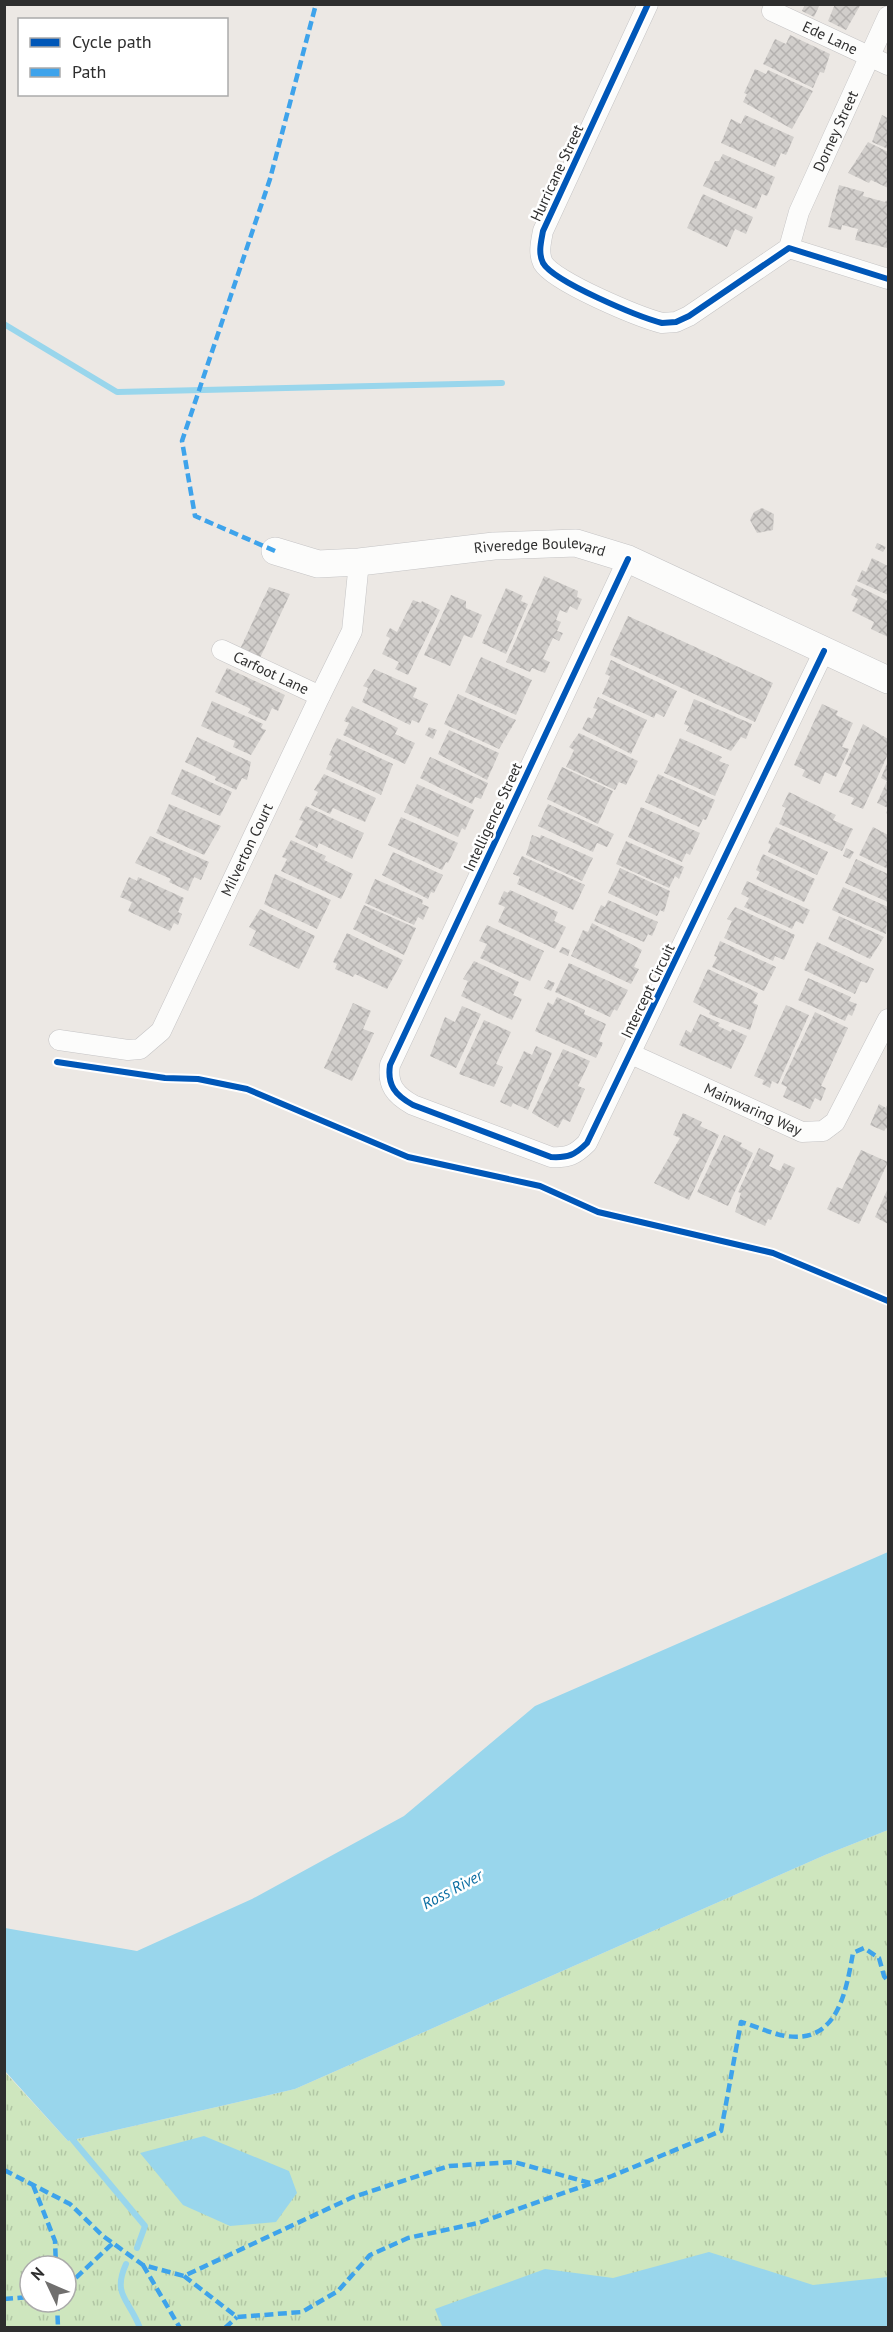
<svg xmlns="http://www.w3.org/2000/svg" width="893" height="2332" viewBox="0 0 893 2332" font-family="'PT Sans',sans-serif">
<defs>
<pattern id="grass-tufts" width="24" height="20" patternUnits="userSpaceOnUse" patternTransform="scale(1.5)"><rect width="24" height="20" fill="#cee6be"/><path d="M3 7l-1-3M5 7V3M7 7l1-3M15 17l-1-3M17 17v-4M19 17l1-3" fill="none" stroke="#b1c6a4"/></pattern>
<pattern id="building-cross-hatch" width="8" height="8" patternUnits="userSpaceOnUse" patternTransform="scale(1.5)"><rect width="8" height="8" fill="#d1cecb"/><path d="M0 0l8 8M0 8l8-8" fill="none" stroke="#b4b1af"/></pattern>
</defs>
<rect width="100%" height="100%" fill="#ece8e4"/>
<path fill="url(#grass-tufts)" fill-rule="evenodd" d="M888 1830V2327H5L4 2071 68 2141 295 2089 825 1855ZM30 2266H66V2302H30Z"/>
<path fill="#99d6ec" d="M888 1552V1830L825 1855 295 2089 68 2141 5 2071V1928L137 1951 252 1899 404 1816 535 1706Z
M204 2136 289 2171 297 2193 276 2222 230 2226 183 2205 140 2153Z
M709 2252 813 2285 888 2277V2327L446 2328 442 2326 435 2309 545 2269 613 2278Z"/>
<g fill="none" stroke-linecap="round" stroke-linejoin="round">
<path stroke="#99d6ec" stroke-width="6" d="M4 324 117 392 502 383
M73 2140 145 2226 137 2248
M126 2264C112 2295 129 2299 140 2328"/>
</g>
<path fill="url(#building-cross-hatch)" d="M805 4H820L814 17 802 11Z
M835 4H861L846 30 828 21Z
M790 35 830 54 824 73 820 72 813 88 763 64 775 39 786 44Z
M755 69 766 74 768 70 813 91 792 129 743 102 747 94 744 93Z
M745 115 794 137 786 155 781 153 775 167 721 143 731 119 741 124Z
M882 115 888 118V149L872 142Z
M868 142 888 152V188L871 180 869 183 848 173Z
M723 154 775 177 767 196 762 194 756 209 703 186 715 161H719Z
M839 185 864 192 863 196 885 202 888 199 887 248 855 240 858 229 842 225 841 230 828 227Z
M703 194 753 217 746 234 735 229 727 247 687 228Z
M762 508 774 514 773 530 757 533 750 520 754 512Z
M877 543 886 547 883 552 875 548Z
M872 558 888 566V595L857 581 862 570 866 572Z
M544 576 578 591 577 597 582 599 577 610 570 606 567 613 560 610 556 620 561 622 557 631 563 633 559 641 553 638 543 659 550 662 545 673 532 668 530 672 506 662Z
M856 585 888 601V637L871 629 874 622 852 611 858 599 851 595Z
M269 587 290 594 260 658 240 649Z
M506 588 523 596 521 601 528 604 506 654 482 643Z
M451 595 466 601V608L482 615 472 638 464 635 450 666 424 655Z
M413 600 421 603 422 601 440 610 408 675 395 669 399 662 382 654 390 638 386 636 390 628 397 632Z
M628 616 773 683 755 722 610 655Z
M481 657 532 680 516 715 465 692Z
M611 660 677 691 664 717 656 713 654 718 602 694 610 676 605 674Z
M227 668 285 695 278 711 272 708 266 721 248 713 251 709 215 692Z
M374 669 417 688 413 697 428 704 419 723 412 720 410 725 362 702 368 688 363 686Z
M458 694 516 720 499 749 444 724Z
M598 697 647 720 631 754 582 729 588 717 592 719 597 709 593 708Z
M694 699 752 724 746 739 741 737 731 751 686 731 689 726 684 724Z
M212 701 263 724 261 728 266 730 251 755 233 747 235 741 201 726Z
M822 704 838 711 836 715 853 723 842 747 849 749 836 777 825 772 820 784 802 776 805 770 794 765Z
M352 706 398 728 395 734 415 743 405 764 343 735 349 723 344 721Z
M863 724 888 739V754L863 809 851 804 854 798 839 792 851 767 845 764Z
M429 727 437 730 433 739 425 735Z
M449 730 499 753 487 780 438 754Z
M579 733 638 761 626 785 619 782 615 790 566 767 574 750 569 747Z
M197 737 251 762 247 780 242 778 236 790 215 780 216 777 185 762Z
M337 738 393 764 381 795 326 769 332 756 329 755Z
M680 738 722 757 719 761 729 765 715 796 664 773Z
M430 757 488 783 481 799 475 797 472 804 420 778Z
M888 761V814L886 813 888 808 877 803 887 781 881 778Z
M562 767 613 791 598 824 547 799Z
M182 769 232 792 220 816 171 794Z
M324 774 376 798 365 822 333 808 330 814 311 805 318 792 314 790Z
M658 774 715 800 706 820 703 819 699 827 645 802Z
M417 784 474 810 465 830 462 828 458 837 404 812Z
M789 792 836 815 833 820 853 829 842 851 779 824 786 808 782 806Z
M169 804 221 826 204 855 156 833Z
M548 804 614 834 607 847 597 843 593 852 538 826Z
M306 806 364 833 352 859 319 843 317 848 295 837 303 821 299 820Z
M641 807 700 833 690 855 686 853 682 862 628 837Z
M401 817 458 843 448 863 446 862 442 870 388 845Z
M776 827 828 852 817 875 768 852 771 845 768 843Z
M873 827 888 835V869L859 855Z
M532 835 540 838 541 835 593 858 582 881 526 855Z
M150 836 209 862 201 880 194 877 188 891 169 882 171 879 135 863Z
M291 840 326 856 324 860 353 874 341 899 281 871 287 859 282 857Z
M626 841 684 867 679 879 675 876 669 888 616 864Z
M846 848 854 852 850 859 843 856Z
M393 852 443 875 434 893 431 892 428 899 382 875Z
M763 854 815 879 804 902 756 879 760 872 756 870Z
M522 856 585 885 573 910 517 884 520 877 513 874Z
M856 859 888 874V902L845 883Z
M620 868 670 891 664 912 660 910 657 916 608 893Z
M275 874 331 900 317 929 264 904Z
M129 877 137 881 138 877 184 898 178 912 182 914 178 925 174 923 170 931 128 911 132 902 120 897Z
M375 879 423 900 422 904 429 907 423 920 418 917 414 925 365 903Z
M747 881 810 910 803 924 796 921 792 929 744 907 749 898 741 894Z
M843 887 888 907 886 934 832 910Z
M510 890 558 912 554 921 566 927 555 949 498 922 505 907 498 904 504 891 508 893Z
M608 900 658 922 652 936 648 934 644 942 594 921 601 905 605 907Z
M364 905 416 928 404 955 353 929Z
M735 907 795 935 784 960 775 956 773 961 724 938 732 921 727 919Z
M260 909 315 936 299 969 249 945 256 931 249 927Z
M839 916 884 937 870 959 828 939Z
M592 923 642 950 634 967 639 969 631 984 571 956 583 930 588 932Z
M487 925 544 951 530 981 480 958 487 944 479 941Z
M347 933 403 960 387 989 355 974 353 977 335 969 337 964 333 962Z
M720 941 776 967 764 991 712 967 717 957 714 956Z
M817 942 874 969 867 983 861 981 855 994 804 970Z
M562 947 570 950 568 956 559 952Z
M474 961 519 982 513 995 522 999 512 1020 461 996 468 981 463 979Z
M569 963 628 990 617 1011 614 1009 610 1017 555 992Z
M708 969 758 993 753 1003 758 1005 750 1030 709 1014 710 1011 693 1002Z
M808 978 851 997 849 1001 857 1004 852 1016 848 1014 845 1021 798 1000Z
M548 980 555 983 551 991 544 988Z
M557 997 585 1010 584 1014 606 1024 599 1041 603 1043 596 1058 535 1031 548 1002 553 1005Z
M353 1003 371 1011 363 1029 374 1033 352 1081 324 1068Z
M786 1005 809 1015 778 1084 772 1081 770 1088 762 1084 764 1080 754 1076Z
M462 1006 481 1014 456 1068 430 1056 445 1017 455 1022Z
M815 1012 848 1028 821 1086 826 1088 821 1101 815 1098 810 1109 783 1097 787 1087 781 1084Z
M700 1014 720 1023 718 1026 731 1032 732 1029 747 1036 731 1069 679 1045 686 1030 691 1033Z
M484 1020 511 1032 496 1064 503 1067 494 1087 459 1074Z
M536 1046 552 1053 528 1110 513 1103 511 1107 500 1102 524 1051 532 1055Z
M563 1049 590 1061 578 1086 585 1089 570 1122 563 1119 558 1128 532 1113Z
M888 1103V1129L886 1128 884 1131 870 1125 879 1104 886 1108Z
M683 1113 702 1122 700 1126 719 1135 689 1200 654 1183 680 1138 673 1135Z
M724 1135 742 1143 740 1146 753 1153 728 1206 697 1192Z
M759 1148 774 1155 769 1166 780 1171 784 1163 795 1168 771 1220 768 1219 765 1226 735 1212 741 1193 738 1192Z
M861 1150 888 1162 859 1224 827 1209 837 1187 842 1189Z
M888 1188V1224L875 1217Z"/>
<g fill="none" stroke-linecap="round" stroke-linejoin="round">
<g stroke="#c5c4c5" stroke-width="21">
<g id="street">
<path d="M648 4 543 231C541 242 538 253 543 263 554 282 639 317 662 323L676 322 689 316 789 248 888 279"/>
<path id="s1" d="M772 11 888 65"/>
<path id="s2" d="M789 248 799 212 888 16"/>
<path d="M628 559 390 1065C387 1085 395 1095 413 1105L551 1157C568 1158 575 1155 587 1143L824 651"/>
<path id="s3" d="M222 650 320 696"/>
<path id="s4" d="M59 1040 128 1050 140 1049 161 1031 320 696 352 631 359 562"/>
<path id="s5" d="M631 1054 802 1132 823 1131 835 1122 888 1019"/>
</g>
</g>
<g stroke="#c5c4c5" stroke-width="28">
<g id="secondary">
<path id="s6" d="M275 551 318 564 359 562 494 546 576 543 628 559 888 680"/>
</g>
</g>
<use href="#street" stroke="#fcfcfb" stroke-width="20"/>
<use href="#secondary" stroke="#fcfcfb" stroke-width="27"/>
<path stroke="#3ea3eb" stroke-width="4.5" stroke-dasharray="9 4.5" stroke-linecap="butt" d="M275 551 195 516 182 441 270 179 316 4
M4 2170 70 2204 103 2236 143 2265 184 2276 353 2197 449 2166 514 2162 590 2183
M33 2185 55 2241 56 2266
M143 2265 180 2328
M184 2276 237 2317 302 2312 338 2291 370 2255 408 2238 478 2223 612 2176 721 2131 741 2022C756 2026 771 2034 786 2036 838 2044 846 1991 853 1953L864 1948 879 1958 884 1976 888 1981
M66 2287 113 2243
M4 2299 30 2297
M57 2302 58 2328
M225 2328 237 2317"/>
<g stroke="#fff" stroke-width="10">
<path id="cycleway" d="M648 4 543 231C541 242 538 253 543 263 554 282 639 317 662 323L676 322 689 316 789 248 888 279
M628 559 390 1065C387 1085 395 1095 413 1105L551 1157C568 1158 575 1155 587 1143L824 651
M57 1062 165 1078 198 1079 247 1089 408 1157 540 1186 598 1212 773 1253 888 1301"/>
</g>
<use href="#cycleway" stroke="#0057b8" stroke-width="6"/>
</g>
<g text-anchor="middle" stroke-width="5" stroke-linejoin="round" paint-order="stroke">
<g font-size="15" fill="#2e2e2e" stroke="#fff">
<text dy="5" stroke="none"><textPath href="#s1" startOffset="64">Ede Lane</textPath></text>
<text dy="5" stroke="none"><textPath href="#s2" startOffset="126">Dorney Street</textPath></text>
<text transform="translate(557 173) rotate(-65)" y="5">Hurricane Street</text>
<text dy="5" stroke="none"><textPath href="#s6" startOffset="268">Riveredge Boulevard</textPath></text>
<text dy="5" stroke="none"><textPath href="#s3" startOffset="54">Carfoot Lane</textPath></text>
<text transform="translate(493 817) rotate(-65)" y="5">Intelligence Street</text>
<text dy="5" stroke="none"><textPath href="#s4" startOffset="310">Milverton Court</textPath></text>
<text transform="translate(648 991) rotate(-64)" y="5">Intercept Circuit</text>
<text dy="5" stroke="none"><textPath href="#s5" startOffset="134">Mainwaring Way</textPath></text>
</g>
<g font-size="16" font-style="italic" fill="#0d6fa3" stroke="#fff">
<text transform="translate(452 1889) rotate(-28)" y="6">Ross River</text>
</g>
</g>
<rect width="893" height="2332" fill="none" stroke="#2e2e2e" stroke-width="12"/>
<rect x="18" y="18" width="210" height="78" fill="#ffffff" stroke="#ababab" stroke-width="1.5"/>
<rect x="30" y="38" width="30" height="9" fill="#0057b8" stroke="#ababab" stroke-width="1.5"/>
<text x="72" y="48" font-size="18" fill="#2e2e2e">Cycle path</text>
<rect x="30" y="68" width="30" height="9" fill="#3ea3eb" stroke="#ababab" stroke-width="1.5"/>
<text x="72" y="78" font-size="18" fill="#2e2e2e">Path</text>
<g transform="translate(48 2284) rotate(314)"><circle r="28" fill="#ffffff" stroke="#ababab" stroke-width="1.5"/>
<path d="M0-4.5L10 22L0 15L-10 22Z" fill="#706f6e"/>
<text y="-9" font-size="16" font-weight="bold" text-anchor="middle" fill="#2e2e2e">N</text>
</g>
</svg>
